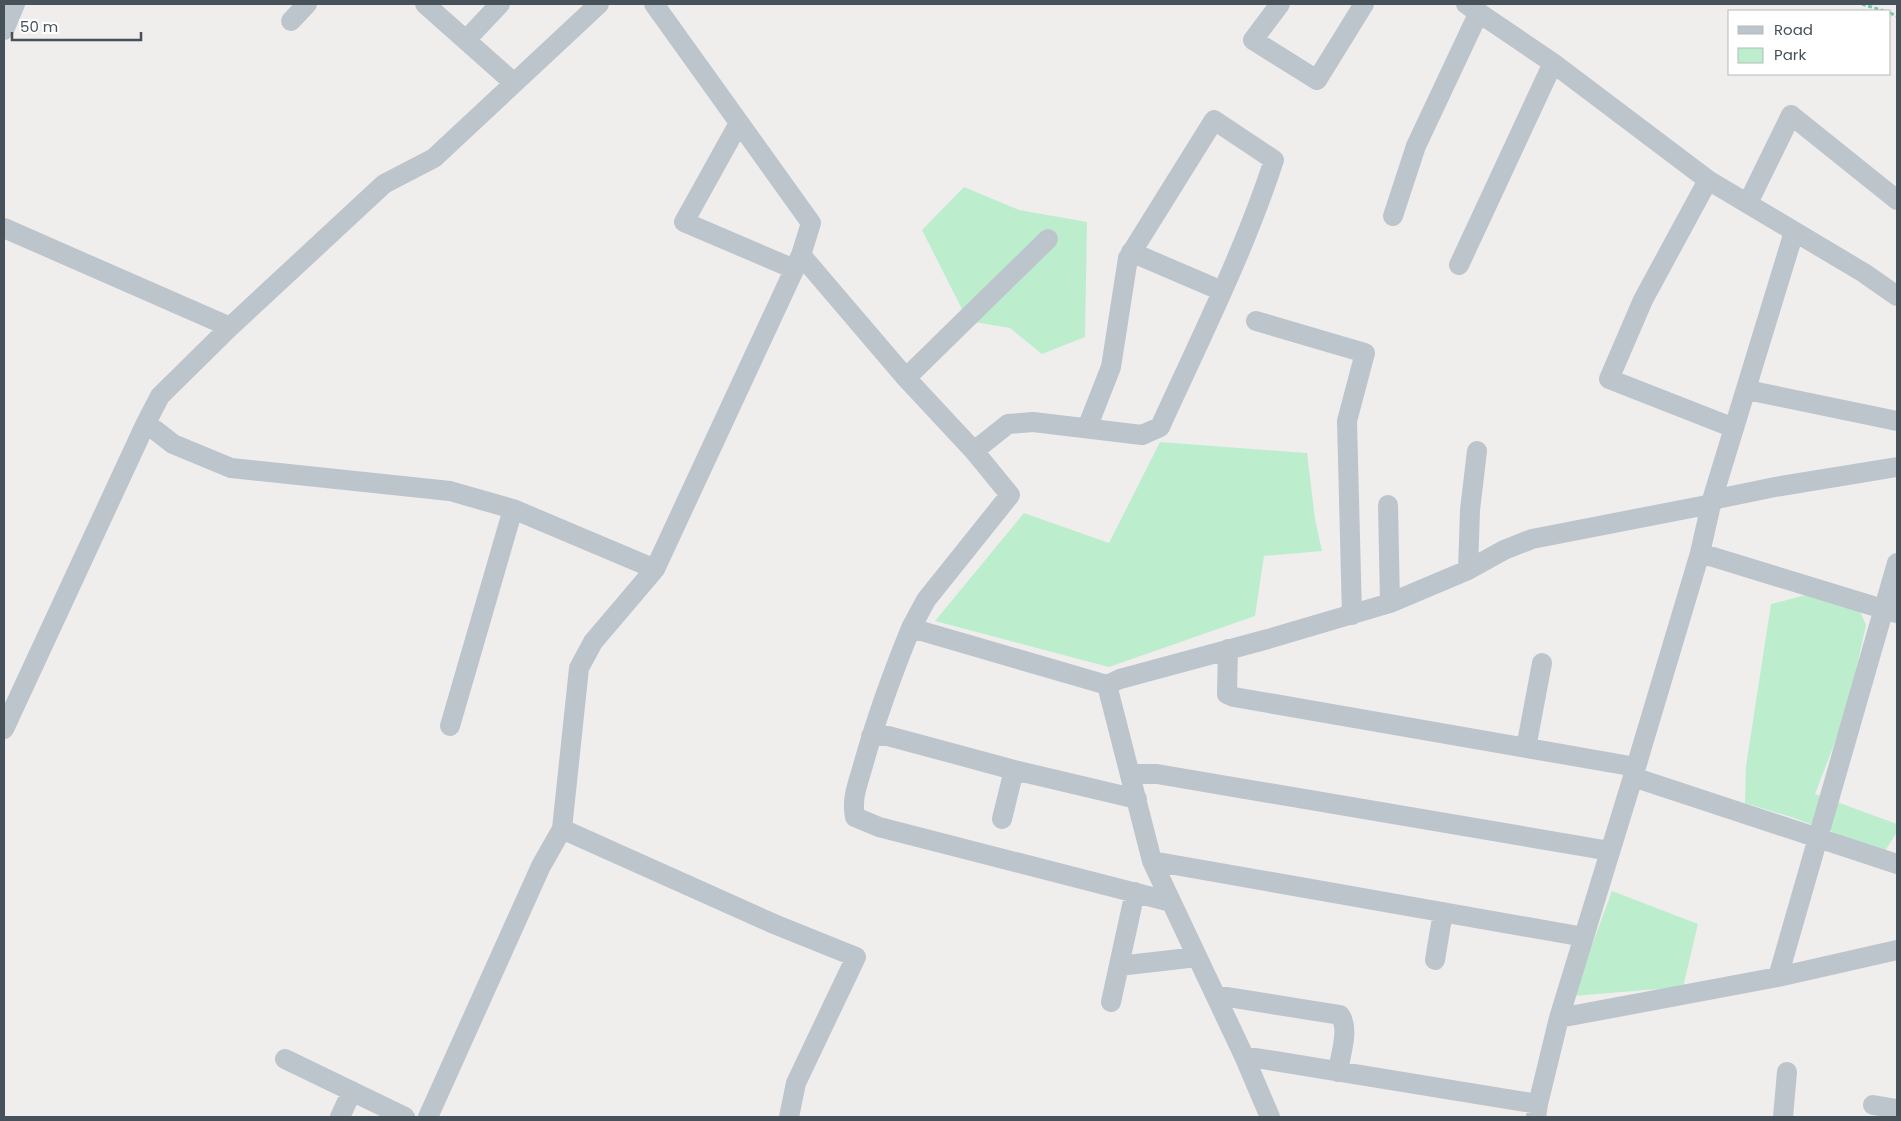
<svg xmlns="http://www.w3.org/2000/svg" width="1901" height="1121" viewBox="0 0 1901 1121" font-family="Poppins,sans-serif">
<rect width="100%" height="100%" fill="#f0eded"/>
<path fill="#bceece" d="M964 187 1019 210 1087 222 1085 337 1042 354 1010 328 968 321 922 230Z
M1160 442 1307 453 1315 519 1322 551 1264 556 1255 616 1109 667 935 621 1024 513 1109 543Z
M1806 595 1860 611 1866 625 1847 711 1815 794 1897 824V832L1885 851 1791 817 1745 803 1746 766 1771 604Z
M1612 891 1698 924 1683 987 1573 996Z"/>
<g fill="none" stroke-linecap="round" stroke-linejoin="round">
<path stroke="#74cb9e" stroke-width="3" stroke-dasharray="4 2.5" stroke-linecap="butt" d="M1862 4 1884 11
M1890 13 1897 16"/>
<path stroke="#bcc5cc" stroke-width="20" d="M425 4 514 83
M1280 4 1253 40 1317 80 1364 4
M1466 4 1553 63 1708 180 1864 273 1897 296
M291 21 307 4
M4 30 15 4
M466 40 500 4
M739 123 684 222 794 269
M1708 180 1643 300 1609 379 1734 428
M1748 203 1791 115 1897 200
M1393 216 1416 146 1479 12
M4 228 230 327
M1131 252 1222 291
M801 255 906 378 974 451 1010 495 926 600 911 628 1107 685 1120 679 1268 639 1390 603 1468 570 1504 550 1532 539 1712 504
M1459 265 1553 63
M1256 321 1365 353 1347 421 1352 615
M906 378 1048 239
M1747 390 1897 421
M146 423 173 444 231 468 450 491 513 509 655 569
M974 451 1008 424 1033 422 1142 435 1160 427C1200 339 1244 252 1274 160L1214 120 1128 258 1111 367 1087 428
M1712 500 1775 487 1897 467
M1388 505 1390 603
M1700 553 1896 613
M1468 570 1470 510 1477 451
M911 628C893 672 877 716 864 762 859 781 851 797 855 817L879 827 1171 902
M1228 649 1227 694 1234 697 1636 767
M1107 685 1152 861 1244 1056 1270 1117
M450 726 513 509
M4 729 146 423 160 396 230 327 384 184 434 158 599 4
M871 736H888L1014 770 1137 799
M1526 748 1542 663
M1131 774H1157L1610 851
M1633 777 1897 864
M1002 819 1014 770
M562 829 774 924 856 957 796 1083 789 1117
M1152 861 1584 937
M1435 960 1443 912
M1119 966 1197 957
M1778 977 1897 563
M1215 995 1340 1015C1350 1030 1340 1055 1338 1072
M1111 1002 1135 892
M1559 1018 1778 977 1897 950
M1244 1056 1538 1104
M285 1059 405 1117
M1873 1105 1897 1109
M340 1117 352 1091
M428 1117 541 866 562 829 579 668 593 642 655 569 801 255 811 223 654 4
M1536 1117 1538 1104 1559 1018 1633 777 1700 553 1712 500 1794 232
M1783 1117 1787 1072"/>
</g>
<rect width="1901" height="1121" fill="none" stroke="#46515a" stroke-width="10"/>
<rect x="1728" y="10" width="162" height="65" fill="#ffffff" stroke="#b5b9bd"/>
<rect x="1738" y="26" width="25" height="8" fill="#bcc5cc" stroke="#b5b9bd"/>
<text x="1774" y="35" font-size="15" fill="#46515a">Road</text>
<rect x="1738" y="48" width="25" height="15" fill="#bceece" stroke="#b5b9bd"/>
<text x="1774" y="60" font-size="15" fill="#46515a">Park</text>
<path d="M12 32v8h129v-8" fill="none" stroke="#46515a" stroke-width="2.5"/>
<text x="20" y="32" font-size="15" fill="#46515a" stroke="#ffffff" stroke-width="4" paint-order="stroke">50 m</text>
</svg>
